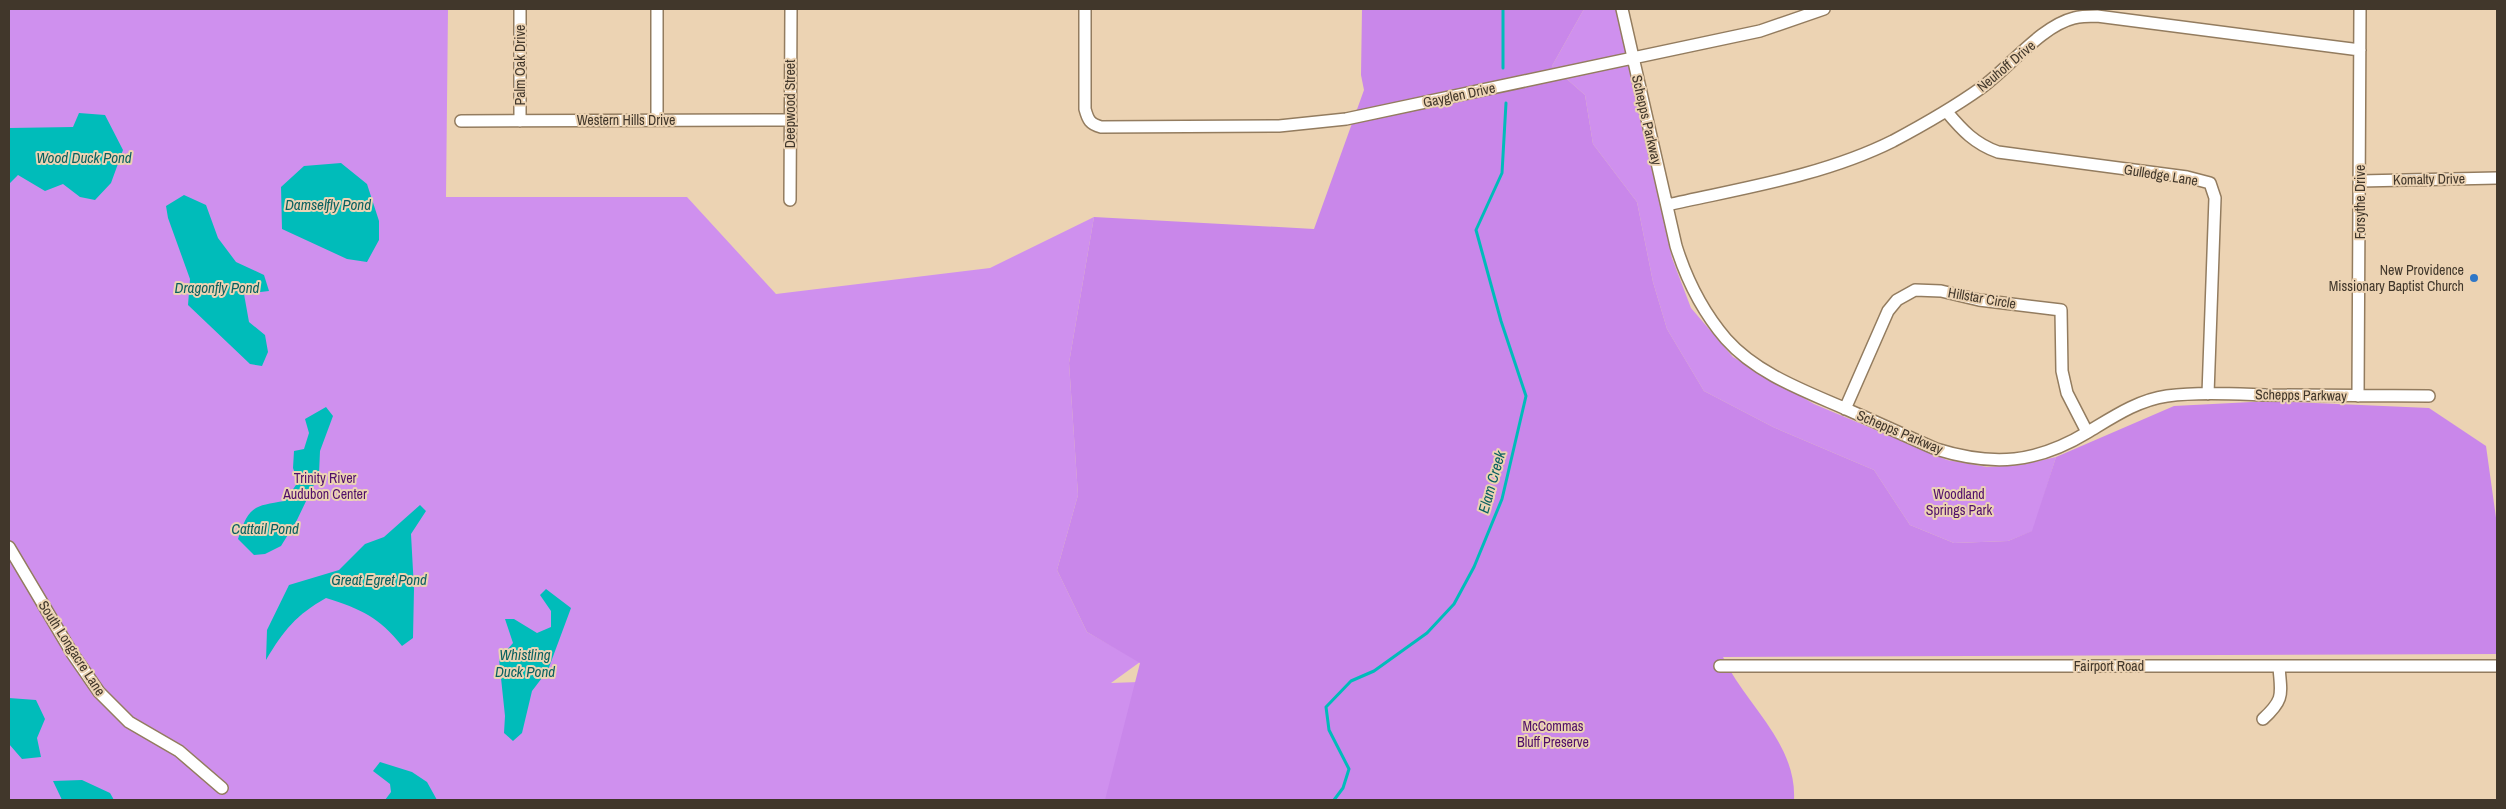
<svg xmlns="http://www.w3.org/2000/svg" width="2506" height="809" viewBox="0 0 2506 809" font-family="'Archivo Narrow',sans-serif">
<rect width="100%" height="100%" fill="#ecd3b3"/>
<path fill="#cf90ee" d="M9 9H448L446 197H687L776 294 990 268 1094 217 1069 363 1078 495 1057 570 1087 632 1140 662 1111 683 1618 665 1620 800H9Z
M1584 9H1616L1672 258 1691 308 1733 357 1814 404 1947 460 1987 467 2021 465 2056 457 2033 531 2008 541 1954 543 1910 525 1874 470 1773 427 1704 391 1667 329 1653 282 1637 202 1593 144 1585 95 1552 66Z"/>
<path fill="#c987ea" d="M1362 9H1584L1552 66 1585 95 1593 144 1637 202 1653 282 1667 329 1704 391 1773 427 1874 470 1910 525 1954 543 2008 541 2032 531 2056 457 2174 406 2271 401 2429 408 2486 446 2497 525V654L1723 657C1745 704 1797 743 1794 800H1105L1140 663 1087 632 1057 570 1078 495 1069 363 1094 217 1314 229 1364 90 1361 75Z"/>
<path fill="#00bcba" d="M79 113 105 115 123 150 111 183 95 200 80 197 63 184 45 191 18 175 9 184V128L73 127Z
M341 163 367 184 379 221V240L367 262 347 259 282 229 281 187 304 166Z
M184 195 206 205 218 238 236 262 264 275 269 291 244 294 249 322 265 335 268 352 262 366 250 364 188 305 190 279 168 218 166 206Z
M326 407 333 416 320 451 319 474 297 520 281 546 265 554 254 555 238 539C249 507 252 506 285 501L298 482 293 468 294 451 304 449 309 433 305 419Z
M420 505 426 511 411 534 414 589 413 638 402 646C379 617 361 609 326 598 296 615 284 630 266 660L267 630 289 585 339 570 365 544 384 537Z
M546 589 571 608 548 670 532 691 522 733 513 741 504 733 505 716 499 659 513 643 505 619H514L537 633 551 627V611L540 595Z
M9 698 36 700 45 719 37 738 41 757 22 759 9 744Z
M380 762 412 772 427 782 437 800H385L391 792 390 784 373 771Z
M82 780 110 793 114 800H62L53 781Z"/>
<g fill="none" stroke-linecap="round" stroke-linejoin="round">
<path stroke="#00bcba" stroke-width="3" d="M1503 9V68
M1334 800 1343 788 1349 769 1329 730 1326 707 1351 681 1374 671 1427 633 1454 604 1474 567 1502 499 1526 396 1501 321 1476 230 1502 173 1506 103"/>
<g stroke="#937c5f" stroke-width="14">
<path id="minor" d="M657 9V120
M1085 9V109C1088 120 1090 124 1101 127L1279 126 1346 119 1760 31 1824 9
M1622 9 1676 246C1687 281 1702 311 1726 339 1757 374 1805 391 1846 409 1876 422 1906 436 1936 449 1994 467 2037 463 2088 432 2113 417 2138 400 2167 396 2200 392 2234 394 2266 395 2321 395 2375 396 2429 396
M1947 112C1962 130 1975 144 1998 152L2187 177 2210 183 2215 198 2208 394
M461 121 791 120
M520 121V9
M2360 181 2497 178
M790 200 791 9
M1667 205C1742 188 1823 176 1893 141 1923 125 1953 108 1981 88 2009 68 2041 26 2074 18 2081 16 2090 16 2097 16L2360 50
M2358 396 2360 9
M1845 409 1888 311 1897 300 1915 290 1941 291 1979 300 2061 310 2062 371 2067 393 2087 432
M9 547 72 653 99 692 129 722 179 751 222 788
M1720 666H2497
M2263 719C2285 699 2281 694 2279 667"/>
</g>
<use href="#minor" stroke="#fff" stroke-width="11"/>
</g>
<circle fill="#2e76c7" stroke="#ecd3b3" stroke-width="2" cx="2474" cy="278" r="5"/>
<g text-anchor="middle" stroke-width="4" stroke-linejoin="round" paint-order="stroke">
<g font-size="14" fill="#41372b" stroke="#ecd3b3">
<text transform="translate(520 65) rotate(-90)" y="5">Palm Oak Drive</text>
<text transform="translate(2006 66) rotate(-40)" y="5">Neuhoff Drive</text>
<text transform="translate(1459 95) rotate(-12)" y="5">Gayglen Drive</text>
<text transform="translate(790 104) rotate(-90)" y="5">Deepwood Street</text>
<text x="626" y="125">Western Hills Drive</text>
<text transform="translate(1647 120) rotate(77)" y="5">Schepps Parkway</text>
<text transform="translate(2161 175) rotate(9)" y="5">Gulledge Lane</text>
<text transform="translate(2429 179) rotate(-1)" y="5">Komalty Drive</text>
<text transform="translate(2360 202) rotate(-90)" y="5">Forsythe Drive</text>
<text transform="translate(1982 298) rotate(10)" y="5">Hillstar Circle</text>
<text transform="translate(2301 395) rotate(1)" y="5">Schepps Parkway</text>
<text transform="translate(1900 432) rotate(23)" y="5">Schepps Parkway</text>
<text transform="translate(72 648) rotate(57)" y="5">South Longacre Lane</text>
<text x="2109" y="671">Fairport Road</text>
</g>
<g font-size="14" fill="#41372b" stroke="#ecd3b3" text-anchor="end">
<text x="2464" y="275">New Providence<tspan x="2464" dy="16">Missionary Baptist Church</tspan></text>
</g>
<g font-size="14" fill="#500f69" stroke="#ecd3b3">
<text x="325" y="483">Trinity River<tspan x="325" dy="16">Audubon Center</tspan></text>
<text x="1959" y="499">Woodland<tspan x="1959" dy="16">Springs Park</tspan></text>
<text x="1553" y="731">McCommas<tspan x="1553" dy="16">Bluff Preserve</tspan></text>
</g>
<g font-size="15" font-style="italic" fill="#0a6160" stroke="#ecd3b3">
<text x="84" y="163">Wood Duck Pond</text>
<text x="328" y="210">Damselfly Pond</text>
<text x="217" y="293">Dragonfly Pond</text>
<text transform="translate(1492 482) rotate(-74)" y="5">Elam Creek</text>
<text x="265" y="534">Cattail Pond</text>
<text x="379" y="585">Great Egret Pond</text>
<text x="525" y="660">Whistling<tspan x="525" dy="17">Duck Pond</tspan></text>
</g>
</g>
<rect width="2506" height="809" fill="none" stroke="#41372b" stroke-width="20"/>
</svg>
